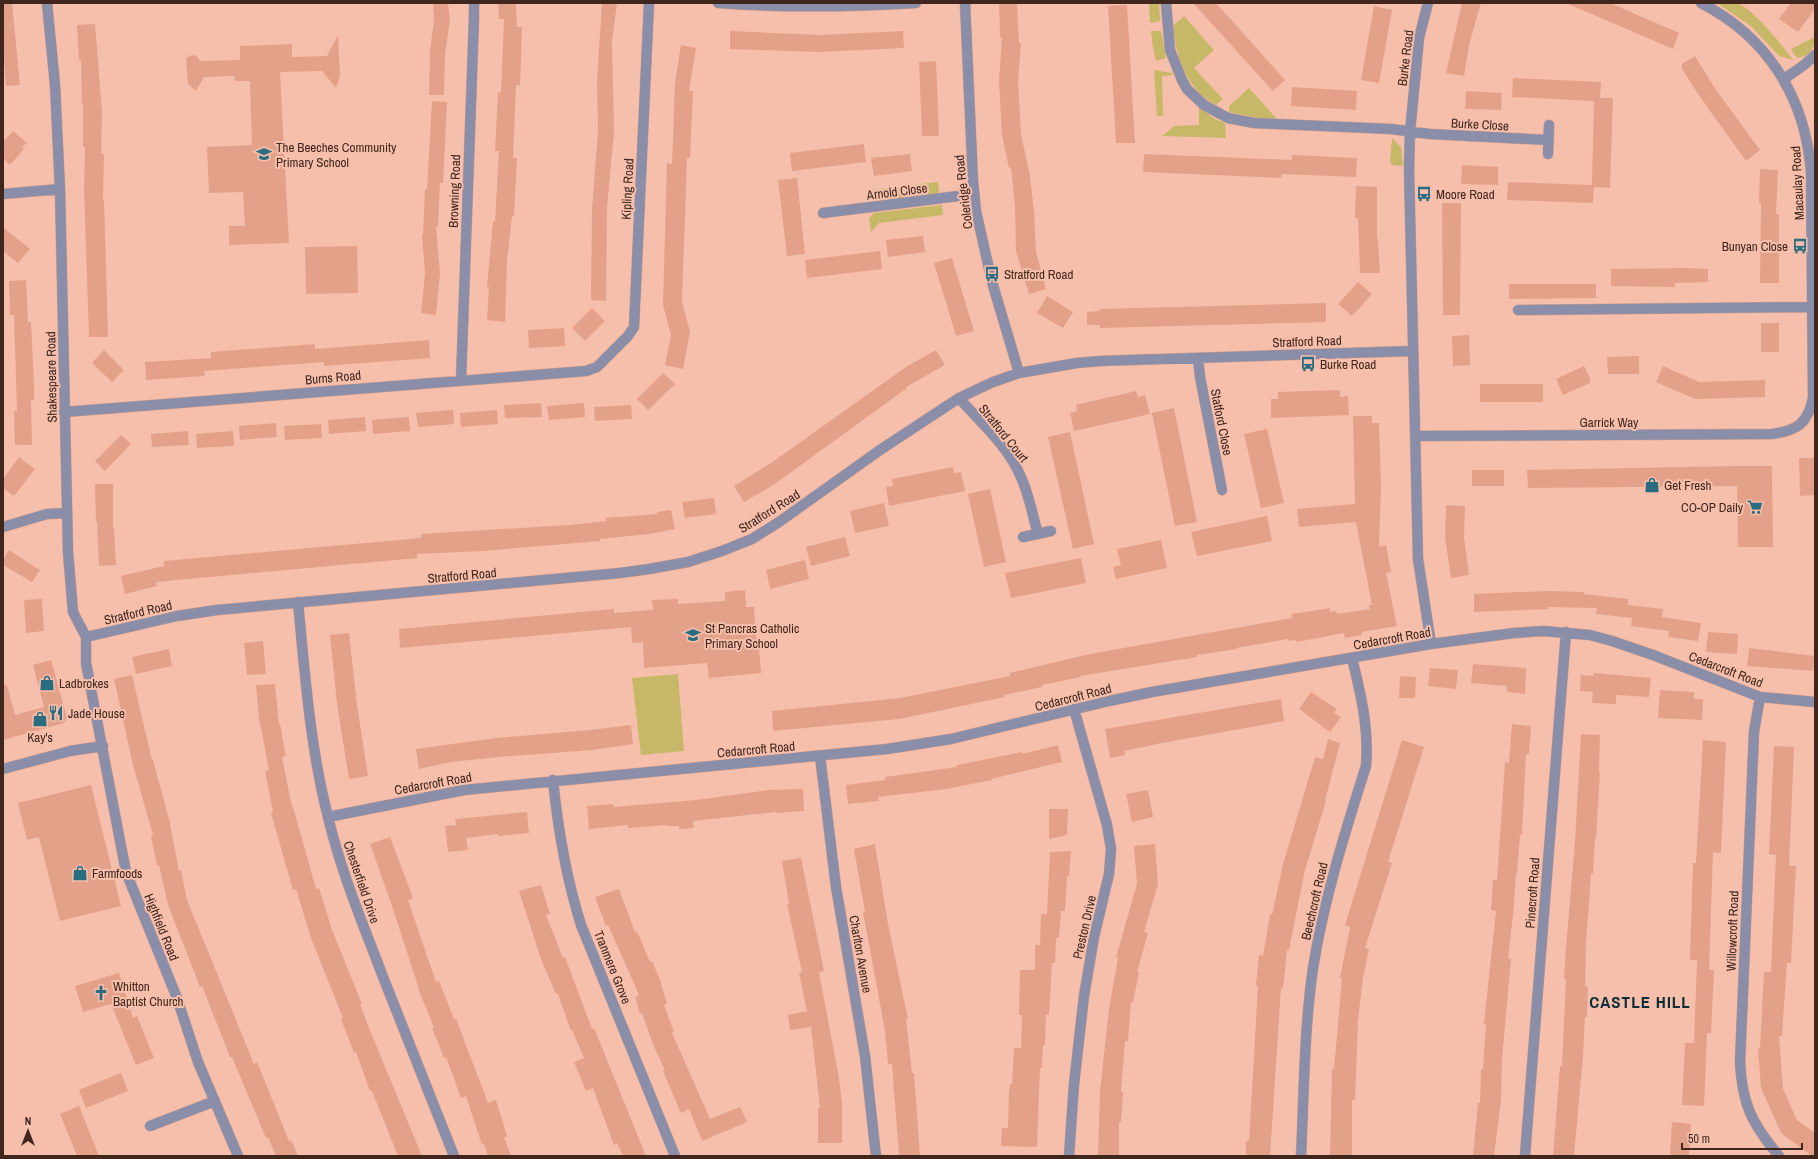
<svg xmlns="http://www.w3.org/2000/svg" width="1818" height="1159" viewBox="0 0 1818 1159" font-family="'Archivo Narrow',sans-serif">
<rect width="100%" height="100%" fill="#f6bfac"/>
<path fill="#c6b867" d="M1149 3H1159L1160 21 1150 23Z
M1717 3C1723 3 1730 2 1736 3 1750 5 1784 47 1793 60L1779 56 1752 27Z
M1184 16 1214 50 1194 68 1223 99 1216 105C1187 90 1176 57 1173 26Z
M1151 31H1161L1166 58 1156 61 1153 48Z
M1815 37C1815 48 1809 57 1797 58L1791 49Z
M1154 70 1172 73 1173 75 1162 76 1163 116H1157Z
M1249 88 1277 119H1264L1229 112V106Z
M1199 107 1215 119 1225 123 1226 138 1162 136 1174 126 1199 125Z
M1392 138 1401 147 1403 166 1392 165 1390 161Z
M938 182 939 193 881 200 870 198 872 190Z
M942 205 943 215 879 223 871 232 869 218 874 213Z
M678 674 684 751 641 755 632 678Z"/>
<path fill="#e4a18a" d="M3 3H12L20 85 6 86 3 46Z
M433 3H448L450 20 445 54 444 95H429L430 51 434 20Z
M498 3H516L517 27H522L520 85H516L513 158H517L514 216H512L507 261 505 322 487 320 489 287H487L493 221 495 222 499 151H495L498 92 501 93 504 19H499Z
M602 3H617L612 42 614 132 607 208 606 301 591 300 592 208 598 132 597 81Z
M999 3H1017L1019 43H1021L1018 81 1021 134 1030 176 1034 212 1036 252 1046 289 1029 294 1016 251 1015 206 1011 167 1009 168 1002 135 999 80 1002 37H1000Z
M1193 3H1216L1285 80 1273 91Z
M1462 3H1481L1469 45 1464 76 1446 73Z
M1566 3H1610L1679 33 1673 49Z
M1791 3H1815V9L1798 32 1779 19Z
M1127 5 1135 143H1116L1108 6Z
M1374 6 1392 10 1379 83 1361 80Z
M95 24 102 111 101 154H104L103 200H104L108 337H89L84 190 85 147H83V104H82L81 60H79L77 25Z
M730 31 819 35 903 31 904 48 819 52 730 49Z
M338 35 340 76 336 88 322 71 280 72 289 243 229 245V226H245L243 192 209 193 207 147 252 145 250 81H235L234 76 204 77 196 91 188 84 186 58 192 55 197 56 200 61 240 60V46L292 44V57L327 56Z
M681 45 696 48 689 91H693L690 158H687L682 302 690 332 683 369 665 365 671 335 663 305 667 163 672 164 675 83Z
M1695 56 1716 90 1760 150 1746 161 1698 94 1682 69V64Z
M936 61 939 136H922L919 62Z
M1513 78 1601 82 1600 98H1613L1610 188 1594 187 1593 203 1507 200 1508 182 1592 185 1594 101 1512 97Z
M1292 87 1357 91 1356 110 1291 106Z
M1466 91 1502 93 1501 110 1465 109Z
M432 101 447 102 443 183H440L438 226H436L440 274 436 315 421 313 425 274 422 234H423L425 189H427Z
M13 131 27 143 22 147 24 149 10 165 3 158V142Z
M864 144 866 162 792 171 790 153Z
M910 154 912 171 874 176 871 158Z
M1144 154 1292 160V155L1357 158 1356 177 1282 174 1281 178 1143 172Z
M1462 165 1498 167V185L1461 184Z
M1760 169 1778 170 1776 214H1779V283H1760L1761 203H1759Z
M797 178 805 254 787 256 778 180Z
M1356 186 1377 187V239H1378L1380 273H1360L1358 218H1355Z
M1442 203H1461L1460 315H1443Z
M3 227 30 249 18 263 3 251Z
M923 236 925 252 888 257 886 240Z
M357 246 358 293 306 294 305 247Z
M880 251 882 269 807 278 805 260Z
M952 258 974 331 956 336 934 263Z
M1687 268 1708 269V282L1675 283V287L1611 286V269Z
M26 280 28 322H31L34 383V400H31L32 445H15L14 411H17L14 315H10L9 281Z
M1358 282 1372 294 1352 316 1338 304Z
M1509 284H1596V298L1509 299Z
M1047 296 1073 312 1063 328 1037 313Z
M1326 303V322L1100 328V325H1087V312L1100 311V309Z
M592 308 605 321 585 341 572 328Z
M1761 323H1779V352H1761Z
M564 328 565 346 529 348 528 330Z
M1469 335 1470 365 1453 366 1452 336Z
M429 340 430 358 324 366V362L204 371 205 376 146 380 145 362 211 358V352L315 344V349Z
M104 350 124 370 112 382 92 363Z
M936 350 945 365 906 387 907 388 772 486 744 502 734 486 771 463 906 367Z
M1639 356V374H1608L1607 357Z
M1584 366 1590 378V383L1563 395 1556 379Z
M1663 366 1699 382 1765 380V397L1695 399 1656 382Z
M663 373 675 384 648 410 637 399Z
M1480 384H1543V402H1480Z
M1340 390V397L1348 396 1349 415 1271 418V399H1278V392Z
M1136 391 1138 397 1145 395 1150 414 1074 431 1070 413 1077 411 1076 405Z
M541 403 542 417 505 418 504 405Z
M584 403 585 417 549 420 547 406Z
M631 405 632 419 595 421 594 407Z
M1174 408 1197 522 1175 526 1152 413Z
M453 410 454 424 418 427 416 413Z
M497 410 498 424 461 427 460 413Z
M1353 416H1372V423H1379L1381 485 1379 547 1386 545 1391 572 1386 573 1397 626 1362 632V635L1345 638 1344 633 1297 642 1296 640 1289 641 1288 639 1236 648 1237 649 1197 655V657L1080 676 1081 677 1042 685V687L1004 695 1005 697 899 719 773 731 772 711 900 698 1010 676V673L1090 654 1292 618V614L1330 608V612L1336 611 1337 614 1370 609 1369 605H1372L1356 522 1299 527 1297 509 1355 504Z
M365 417 366 431 329 434 328 420Z
M409 417 410 431 373 434 372 420Z
M276 423 277 437 240 440 239 426Z
M321 424 322 438 285 440 284 426Z
M1267 429 1284 503 1261 508 1244 434Z
M188 431 189 445 152 447 151 434Z
M233 431 234 446 197 448 196 434Z
M1070 432 1094 544 1073 549 1048 437Z
M121 435 131 444 105 471 95 461Z
M19 457 35 469 14 496 3 488V479Z
M1799 458H1815V495L1800 496Z
M1736 466H1772L1773 547H1738L1737 486 1528 488 1527 470Z
M953 467 954 473 961 472 965 491 889 506 886 487 893 486 892 479Z
M1472 470H1504V486H1472Z
M95 484H113V528H114L116 565 99 566 97 522H96Z
M990 489 1006 562 984 567 968 494Z
M714 498 716 514 685 518 682 502Z
M884 503 889 526 855 533 850 511Z
M1446 505 1465 506 1464 537 1469 575 1451 578 1445 537Z
M671 510 675 529 649 534 600 539V541L483 551 417 554V558L156 582 157 586 125 594 121 576 164 566V561L421 538V534L570 525 606 521V518L657 514V512Z
M1267 516 1272 541 1197 556 1191 532Z
M845 537 850 556 811 566 806 547Z
M1161 540 1167 568 1116 579 1113 567 1121 565 1117 549Z
M9 550 40 570 32 582 3 565V560Z
M1081 558 1086 583 1011 598 1005 573Z
M805 560 809 579 770 589 766 570Z
M745 590 746 607H754L757 650H759L761 673 709 678 707 663 644 668 643 642 632 643 631 627 400 648 399 629 614 609V613L653 610 652 600 678 599V604L725 601V592Z
M1547 591 1584 592V594L1628 599V605L1663 609 1662 617 1701 623 1698 641 1668 637 1669 631 1631 626 1632 618 1596 614 1597 608 1548 607V609L1474 612V594Z
M42 599 44 631 26 633 24 600Z
M1708 632 1738 634 1737 654 1706 652Z
M349 633 357 705 368 776 349 779 337 704 330 635Z
M263 641 266 674 247 675 244 643Z
M1749 648 1815 656 1813 671 1747 666Z
M169 649 172 666 136 674 132 657Z
M51 660 67 718 64 723 3 740V685H7L15 715 44 707 33 665Z
M1473 664 1526 668 1525 694 1507 692V686L1471 683Z
M1430 668 1458 670 1456 689 1428 686Z
M1594 673 1651 678 1649 697 1616 695V704L1592 703 1593 692 1580 691 1581 675 1593 676Z
M132 675 152 760H153L169 819 179 871 181 870 187 900 254 1064 257 1062 289 1141 291 1140 298 1156H276L268 1137 266 1138 232 1057H230L202 986 200 987 168 905 159 865H157L151 836 153 835 133 765 114 679Z
M1400 676 1416 677 1415 698H1399Z
M275 684 279 725 280 724 286 756 282 757 292 807H293L316 889 319 888 332 930 362 1004H360L369 1028 422 1156H398L372 1091H370L356 1052 354 1053 341 1019 343 1018 311 938 296 889 293 890 271 813 273 812 265 771 269 770 259 718 256 685Z
M1660 690 1694 692V699H1703L1702 720 1658 718Z
M1311 692 1337 709 1334 713 1341 717 1330 732 1299 709Z
M1281 699 1284 721 1162 743 1124 751 1125 755 1110 758 1105 729Z
M1512 724 1531 726 1529 754H1526L1522 835H1520L1517 874H1516L1513 915 1508 958 1511 959 1502 1059 1501 1100 1494 1156H1473L1478 1103H1480L1481 1069H1483L1486 1024H1484L1496 911 1491 910 1493 880H1497L1505 762 1509 763Z
M631 725 633 744 593 750 498 757 451 762 419 769 416 749 496 738 590 730Z
M1581 734 1600 735 1599 772H1600L1596 838H1595L1593 874H1591L1586 944 1585 986 1588 987 1587 1017H1585L1583 1056 1574 1156H1553L1560 1066H1562L1566 979H1564L1566 948 1575 842Z
M1328 739 1340 743 1325 801H1326L1305 870 1289 950H1287L1283 989 1281 988 1270 1156H1246V1141H1249L1258 986 1256 985 1259 955 1263 956 1270 914 1272 915 1283 864 1315 757 1323 759Z
M1402 740 1424 747 1388 862 1392 863 1365 948 1369 949 1363 978 1358 1020 1355 1100H1352V1156H1330L1332 1069H1334L1342 978H1340L1350 927 1345 925Z
M1703 740 1726 742 1721 853 1713 852 1709 970H1714L1711 1033H1707L1704 1106 1682 1105 1685 1043H1694L1697 960H1690L1693 863H1696Z
M1058 745 1062 762 991 779 992 780 946 789 878 797 879 801 848 804 846 785 885 780V777L957 767V765L1022 752V754Z
M1774 746 1794 747 1789 866H1796L1791 963H1787L1782 1036H1779L1783 1089 1797 1120 1815 1133V1156H1812L1781 1133 1761 1088 1758 1049 1760 1048 1764 972H1771L1776 855 1769 854Z
M91 785 121 906 60 921 39 837 27 840 18 803Z
M803 789 804 811 776 813V812L693 821 694 828 679 829V826H667V825L628 828V825L589 829 587 806 613 804 614 807 696 800 769 790Z
M1148 790 1153 817 1132 822 1126 794Z
M1049 809H1068L1067 835 1049 839Z
M527 812 529 833 498 836V834L466 838 468 850 448 852 445 826 456 825 455 819Z
M390 837 413 898 408 900 436 982 439 981 454 1019H456L488 1103 496 1100 507 1136 504 1138 511 1156H488L484 1144 482 1145 466 1096 461 1098 446 1057 444 1058 432 1028 434 1027 418 989H419L390 900 370 844Z
M875 844 888 924 908 1019H906L912 1073H914L920 1156H899L892 1064H888L885 1031 863 912H865L854 849Z
M1155 844 1158 884 1144 932 1148 933 1137 972 1139 973 1133 1002H1131L1128 1041H1125L1121 1092H1123L1121 1122H1119V1156H1098L1100 1091 1109 1009 1118 958 1116 957 1137 884 1134 846Z
M1071 851 1069 876H1067L1065 911H1061L1059 938H1056L1055 963H1052L1049 1015H1046L1045 1045H1043L1042 1068H1040L1037 1147 1001 1146 1002 1128H1008L1009 1091 1010 1084H1012L1014 1048H1021L1022 1015H1019L1020 970H1035V945H1040L1041 914H1047L1050 852Z
M801 858 824 971 819 972 839 1078 842 1104V1143H818V1108H820L811 1027 790 1030 788 1015 807 1011 799 973 802 972 787 904H789L782 861Z
M541 885 550 914 546 915 563 958 565 957 592 1029 594 1028 646 1156H623L617 1143 614 1145 593 1088 586 1091 574 1062 584 1058 572 1030 571 1031 558 994H556L541 959 519 891Z
M619 889 635 932 637 931 650 962 652 961 660 980 667 1004 664 1005 674 1032 672 1033 710 1119 740 1107 747 1122 702 1141 689 1109 681 1113 663 1071 665 1070 654 1047 642 1013 640 1014 635 997 639 995 608 925 606 926 595 897Z
M119 973 133 1018 137 1016 154 1058 136 1065 111 1004 83 1012 75 986Z
M121 1073 128 1091 86 1108 79 1090Z
M79 1106 99 1156H77L60 1114Z
M1672 1122 1691 1124 1689 1156 1670 1155Z"/>
<g fill="none" stroke-linecap="round" stroke-linejoin="round">
<g stroke="#ce9d8d" stroke-width="11">
<path id="minor" d="M47 3 55 85 60 189 68 552 73 612 86 637V663L126 872 177 998 198 1062 238 1156
M718 3C784 8 850 7 916 3
M965 3 973 181 976 211 992 282 1019 373
M1166 3 1170 50 1182 80 1187 89 1204 105 1228 118 1254 123 1391 129 1430 134 1548 140
M1428 3 1419 38 1410 132 1409 168 1418 559 1431 644
M1784 79 1804 65 1815 55
M1548 154 1549 125
M3 194 60 189
M823 213 974 194
M1518 310 1813 307
M1198 358 1200 377 1222 490
M461 380 474 18V3
M959 398C980 422 1007 445 1020 475 1029 493 1032 514 1038 534
M64 412 586 371 597 367 628 336 634 327 649 3
M1416 436 1772 434C1797 431 1808 423 1813 398L1811 173C1806 99 1768 37 1701 3
M3 527 47 514 67 513
M1023 537 1051 531
M298 602C305 674 310 747 328 817 341 872 363 924 383 977 407 1036 430 1096 454 1156
M86 637 177 616 217 610 620 573 649 569 688 562 722 551 752 539 779 522 880 450 959 398 993 382 1019 373 1077 363 1100 361 1412 351
M1760 697 1754 732 1740 1062C1742 1104 1752 1124 1779 1156
M820 756 836 887 865 1056 876 1156
M3 769 70 751 103 746
M553 780C558 830 566 877 581 925L675 1156
M328 817 464 790 887 749 951 739 1109 701 1152 692 1431 644 1514 633 1543 631 1590 635 1612 641 1653 655 1760 697 1815 702
M150 1126 215 1101
M1069 1156 1074 1084 1084 996 1094 937 1109 874 1111 849 1107 825 1074 709
M1301 1156C1304 1094 1304 1030 1313 968 1324 899 1345 832 1366 766 1369 728 1361 695 1352 658
M1525 1156 1566 632"/>
</g>
<use href="#minor" stroke="#8a8ea8" stroke-width="10"/>
</g>
<defs>
<g id="school-bare" transform="scale(1.2)"><path d="M0-5L7-2L0 1L-7-2ZM-4 1L0 2.5L4 1V4Q0 6-4 4Z" fill="#2b6d80" stroke="#f6bfac" stroke-width="2.5" paint-order="stroke"/></g>
<g id="bus-bare" transform="scale(1.2)"><path d="M-5-6H5V4H4V6H2V4H-2V6H-4V4H-5ZM-3.5-4V0h7V-4ZM-3.5 1.2v1.5H-2V1.2ZM2 1.2v1.5H3.5V1.2Z" fill="#2b6d80" stroke="#f6bfac" stroke-width="2.5" paint-order="stroke"/></g>
<g id="shop-bare" transform="scale(1.2)"><path d="M-5-2.5h2.3a2.7 3.5 0 0 1 5.4 0H5L5.5 6h-11ZM-1.5-2.5h3a1.5 2.3 0 0 0-3 0Z" fill="#2b6d80" stroke="#f6bfac" stroke-width="2.5" paint-order="stroke"/></g>
<g id="supermarket-bare" transform="scale(1.2)"><path d="M-6-5.5h2.5l.6 2H6L4.5 2H-2.5L-4.4-4H-6ZM-1.5 3.2a1.3 1.3 0 1 0 .1 0ZM3 3.2a1.3 1.3 0 1 0 .1 0Z" fill="#2b6d80" stroke="#f6bfac" stroke-width="2.5" paint-order="stroke"/></g>
<g id="restaurant-bare" transform="scale(1.2)"><path d="M-5-6h1v4h1v-4h1v4h1v-4h1v5L-1.5 .5V6h-2V.5L-5-1ZM5-6V6H3V1.5H1.5Q1.5-4 5-6Z" fill="#2b6d80" stroke="#f6bfac" stroke-width="2.5" paint-order="stroke"/></g>
<g id="church-bare" transform="scale(1.2)"><path d="M-1.2-6h2.4v3.5h3.3v2.4h-3.3V6h-2.4V-.1h-3.3v-2.4h3.3Z" fill="#2b6d80" stroke="#f6bfac" stroke-width="2.5" paint-order="stroke"/></g>
</defs>
<g fill-rule="evenodd">
<use href="#school-bare" x="264" y="154"/>
<use href="#bus-bare" x="1424" y="194"/>
<use href="#bus-bare" x="1800" y="246"/>
<use href="#bus-bare" x="992" y="274"/>
<use href="#bus-bare" x="1308" y="364"/>
<use href="#shop-bare" x="1652" y="485"/>
<use href="#supermarket-bare" x="1755" y="507"/>
<use href="#school-bare" x="693" y="635"/>
<use href="#shop-bare" x="47" y="683"/>
<use href="#restaurant-bare" x="56" y="713"/>
<use href="#shop-bare" x="40" y="719"/>
<use href="#shop-bare" x="80" y="873"/>
<use href="#church-bare" x="101" y="993"/>
</g>
<g text-anchor="middle" stroke-width="4" stroke-linejoin="round" paint-order="stroke">
<g font-size="13" fill="#40261d" stroke="#f6bfac">
<text transform="translate(1405 58) rotate(-83)" y="5">Burke Road</text>
<text transform="translate(1480 124) rotate(3)" y="5">Burke Close</text>
<text transform="translate(1797 183) rotate(-93)" y="5">Macaulay Road</text>
<text transform="translate(627 189) rotate(-87)" y="5">Kipling Road</text>
<text transform="translate(454 191) rotate(-88)" y="5">Browning Road</text>
<text transform="translate(897 191) rotate(-7)" y="5">Arnold Close</text>
<text transform="translate(963 192) rotate(-97)" y="5">Coleridge Road</text>
<text transform="translate(1307 341) rotate(-2)" y="5">Stratford Road</text>
<text transform="translate(51 377) rotate(-91)" y="5">Shakespeare Road</text>
<text transform="translate(333 377) rotate(-5)" y="5">Burns Road</text>
<text transform="translate(1222 422) rotate(79)" y="5">Statford Close</text>
<text x="1609" y="427">Garrick Way</text>
<text transform="translate(1004 433) rotate(51)" y="5">Stratford Court</text>
<text transform="translate(769 511) rotate(-32)" y="5">Stratford Road</text>
<text transform="translate(462 575) rotate(-5)" y="5">Stratford Road</text>
<text transform="translate(138 612) rotate(-13)" y="5">Stratford Road</text>
<text transform="translate(1392 638) rotate(-10)" y="5">Cedarcroft Road</text>
<text transform="translate(1726 669) rotate(21)" y="5">Cedarcroft Road</text>
<text transform="translate(1073 697) rotate(-14)" y="5">Cedarcroft Road</text>
<text transform="translate(756 749) rotate(-5)" y="5">Cedarcroft Road</text>
<text transform="translate(433 783) rotate(-10)" y="5">Cedarcroft Road</text>
<text transform="translate(362 882) rotate(71)" y="5">Chesterfield Drive</text>
<text transform="translate(1532 893) rotate(-86)" y="5">Pinecroft Road</text>
<text transform="translate(1314 901) rotate(-77)" y="5">Beechcroft Road</text>
<text transform="translate(162 927) rotate(68)" y="5">Highfield Road</text>
<text transform="translate(1084 927) rotate(-77)" y="5">Preston Drive</text>
<text transform="translate(1732 931) rotate(-88)" y="5">Willowcroft Road</text>
<text transform="translate(861 954) rotate(80)" y="5">Charlton Avenue</text>
<text transform="translate(613 967) rotate(68)" y="5">Tranmere Grove</text>
</g>
<g font-size="13" fill="#40261d" stroke="#f6bfac" text-anchor="start">
<text x="276" y="152">The Beeches Community<tspan x="276" dy="15">Primary School</tspan></text>
<text x="1436" y="199">Moore Road</text>
<text x="1788" y="251" text-anchor="end">Bunyan Close</text>
<text x="1004" y="279">Stratford Road</text>
<text x="1320" y="369">Burke Road</text>
<text x="1664" y="490">Get Fresh</text>
<text x="1743" y="512" text-anchor="end">CO-OP Daily</text>
<text x="705" y="633">St Pancras Catholic<tspan x="705" dy="15">Primary School</tspan></text>
<text x="59" y="688">Ladbrokes</text>
<text x="68" y="718">Jade House</text>
<text x="40" y="742" text-anchor="middle">Kay's</text>
<text x="92" y="878">Farmfoods</text>
<text x="113" y="991">Whitton<tspan x="113" dy="15">Baptist Church</tspan></text>
</g>
<g font-size="17" font-weight="bold" letter-spacing="1" fill="#0e2e37" stroke="#f6bfac">
<text x="1640" y="1008">CASTLE HILL</text>
</g>
</g>
<rect width="1818" height="1159" fill="none" stroke="#40261d" stroke-width="8"/>
<g transform="translate(28 1131)" stroke="#f6bfac" stroke-width="3" paint-order="stroke">
<path d="M0-3L7 15L0 10L-7 15Z" fill="#40261d"/>
<text y="-6" font-size="11" font-weight="bold" text-anchor="middle" fill="#40261d">N</text>
</g>
<path d="M1682 1143v6h120v-6" fill="none" stroke="#40261d" stroke-width="2"/>
<text x="1688" y="1143" font-size="12" fill="#40261d" stroke="#f6bfac" stroke-width="3" paint-order="stroke">50 m</text>
</svg>
